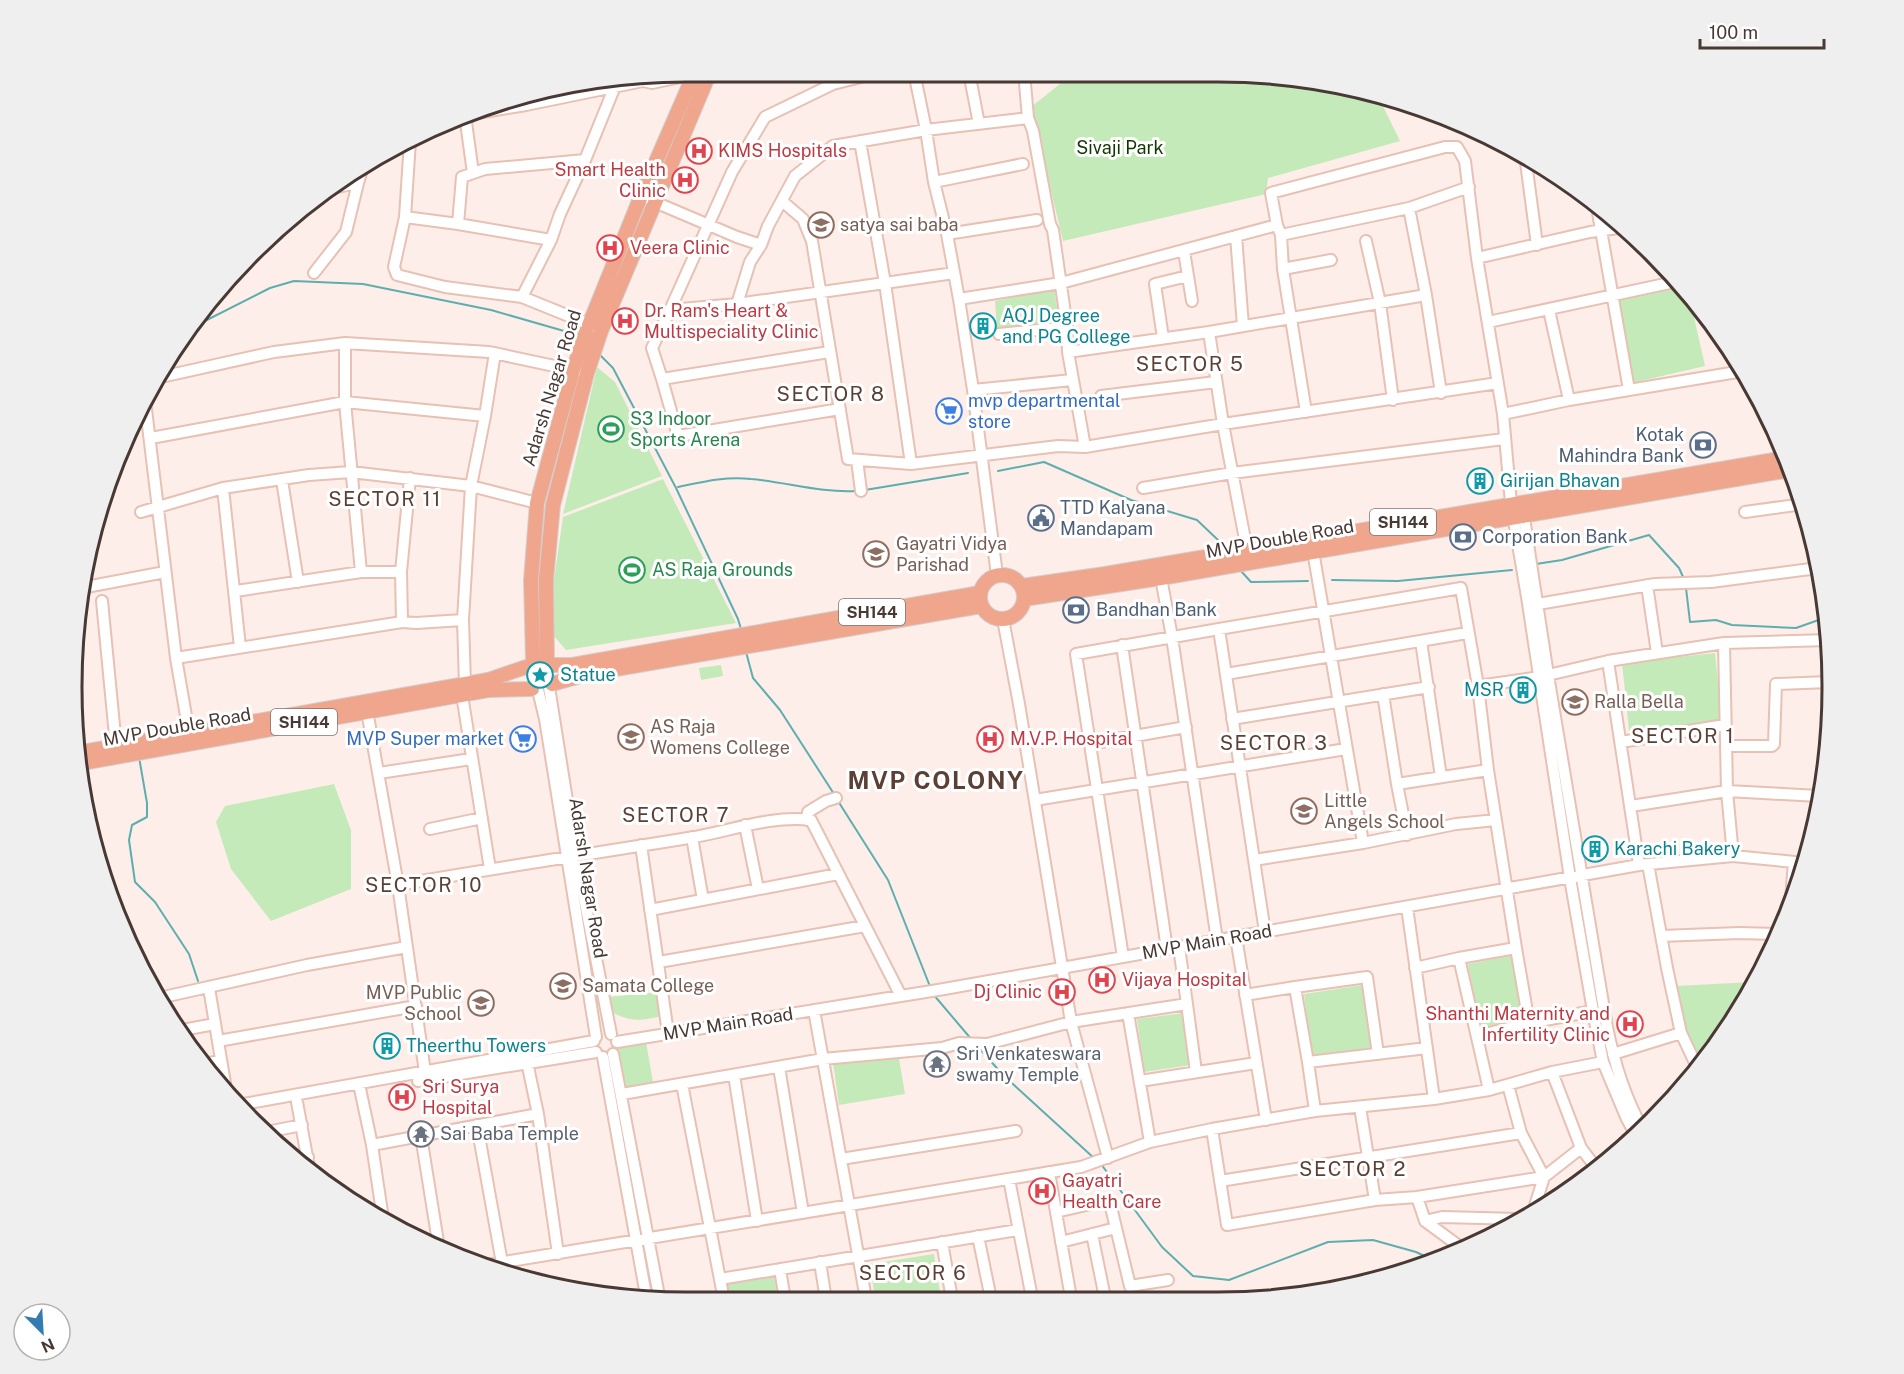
<svg xmlns="http://www.w3.org/2000/svg" width="1904" height="1374" viewBox="0 0 1904 1374" font-family="'Public Sans',sans-serif">
<rect width="100%" height="100%" fill="#feeee9"/>
<path fill="#c5eab9" d="M1075 72H1217L1337 84 1378 96 1400 141 1268 178 1266 194 1063 241 1031 107Z
M1681 284 1689 295 1705 366 1632 383 1614 299Z
M1054 288 1060 326 997 331 995 301Z
M597 367 615 382 662 476 563 514Z
M663 479 736 623 566 650 547 628 563 517Z
M1715 653 1722 721 1629 731 1622 663Z
M721 665 723 676 701 680 699 668Z
M334 784 351 830V889L271 921 231 869 216 822 225 806Z
M1514 955 1526 1021 1480 1030 1468 964Z
M1754 982 1705 1062 1699 1067 1687 1038 1674 986Z
M1363 985 1372 1051 1312 1059 1304 994Z
M658 992 662 1016C640 1021 633 1022 613 1013L609 997Z
M1184 1013 1191 1065 1144 1072 1137 1019Z
M646 1042 653 1082 620 1088 613 1048Z
M898 1052 905 1094 839 1105 833 1063Z
M934 1254 941 1299H875L870 1264Z
M774 1276 778 1300H729L726 1284Z"/>
<g fill="none" stroke-linecap="round" stroke-linejoin="round">
<path stroke="#5eaeaf" stroke-width="2" d="M195 326 270 288 294 281 363 284 491 310 564 331 578 340
M600 355 613 368 676 488 738 619 741 629
M998 471 1044 462 1131 500 1197 520 1218 540
M678 487C702 482 725 476 751 479 786 482 821 493 856 491
M865 490 968 473
M1536 564 1562 560 1649 535 1679 568 1684 579
M1241 571 1251 582 1308 581
M1332 580 1398 581 1512 570
M1686 588 1690 622 1716 620 1732 625 1796 628 1827 617
M746 652 753 678 780 710 834 794
M139 757 147 803V817L132 825 129 840 135 882 155 902 189 954 198 981
M838 801 888 880 931 989
M933 994 972 1040
M980 1049 1003 1075 1095 1159
M1101 1164 1162 1247 1193 1276 1229 1280 1328 1242 1373 1240 1416 1252 1433 1260"/>
<g stroke="#e6c1b4" stroke-width="14">
<path id="minor" d="M914 72 926 130 934 182 947 234 959 299 973 390 997 575
M969 72 979 124
M1024 72 1028 118 1033 131 1050 224 1053 230 1067 327 1068 352
M643 81 652 83 704 72
M465 115 473 173
M459 116 526 105 643 81 649 77
M410 141 405 217 458 224
M1525 155 1537 245
M934 182 1023 164
M332 188 358 183 363 166
M650 200 737 237 761 245
M782 201 803 219 812 241 848 459 911 464 1058 446 1085 447
M1597 207 1629 390
M1409 208 1426 295
M405 217 394 267 397 275 445 287 522 297 596 327
M1277 225 1271 193 1445 147H1457L1465 161 1477 258 1503 414 1511 503 1527 597 1570 878 1593 1011 1603 1062 1627 1119 1636 1135
M947 234 1037 220
M1281 235 1283 269 1306 412
M1236 236 1243 326
M551 240 458 224 462 177 485 169 585 160
M1366 241 1380 303 1393 400
M1184 251 1192 301
M1477 258 1590 232 1625 227
M1283 269 1331 260
M314 273 346 232 358 183
M522 297 551 240 560 214 585 160 615 86
M959 299 1061 283 1277 225 1281 235 1409 208 1469 187
M737 304 750 262 761 245 768 226 795 176 833 146 926 130 1028 118
M670 310 732 172 765 117 833 84 881 72
M1488 322 1679 281
M1209 332 1426 295 1441 393
M999 334 1067 327
M1163 338 1155 284 1188 276
M345 343V402L361 572
M829 352 662 379 652 348 670 310 737 304 885 283 860 141
M161 377 274 352 345 343 489 352 578 371
M662 379 678 436 840 409
M973 390 1072 380
M1101 396 1216 382
M1569 400 1743 371
M145 401 176 658 190 739
M1503 414 1569 400 1549 310
M128 434 132 433
M151 438 345 402 485 416
M857 460 861 491
M911 464 885 283 954 273
M282 480 298 582
M223 488 240 647
M1143 488 1232 473 1504 439
M1523 511 1548 675 1607 1027C1614 1062 1625 1097 1642 1128
M141 512 223 488 309 475 351 472 471 486 537 503
M1745 512 1803 504
M1247 550 1223 424 1209 332 1068 352 1085 447 1223 424 1498 383
M1313 551 1363 843
M1161 578 1172 637 1217 940
M1647 585 1657 653
M81 588 165 572
M236 591 361 572H401
M102 601 116 746
M1538 604 1655 584 1711 582 1818 568
M1003 619 1019 704 1071 1022 1187 1004 1179 947
M402 622 416 623 463 620
M1421 641 1441 777
M1122 645 1167 949
M176 658 402 622 401 572 410 478
M1608 661 1639 865
M1226 674 1467 633
M1548 675 1608 661 1724 643 1828 640
M465 684 463 620 471 486 485 416 495 353
M1478 686 1540 677
M549 687 576 857 611 1034
M538 690 545 719 596 1037
M1383 694 1397 784 1407 835
M462 695 490 869
M366 705 398 885 425 1072
M1232 719 1429 687
M1621 742 1725 725
M1089 744 1186 727
M1726 746H1772L1774 744 1776 684 1829 682
M379 773 471 759
M1397 784 1488 770
M1035 800 1346 749
M1631 806 1727 791 1819 796
M807 820 808 812 826 801 836 798
M745 825 758 889
M430 829 482 818
M692 837 703 900
M641 845 668 1033
M1733 856 1805 863
M1254 860 1265 932
M1648 864 1667 968 1681 1033 1698 1069
M398 885C494 868 591 854 688 838 728 832 769 815 811 820L901 996
M1791 899 1794 862
M1407 907 1434 1099
M650 910 838 874
M1661 936 1739 933 1778 934
M1236 937 1266 1120
M1516 948 1529 1023 1593 1011
M1123 957 1076 654 1219 629
M659 962 865 926
M1415 968 1459 958
M1295 987 1367 977 1378 1054
M209 988 227 1095
M1245 995 1295 987 1308 1062 1427 1048
M159 998 307 965 407 947
M1187 1004 1196 1072
M814 1010 866 1299
M1128 1013 1150 1142
M177 1031 215 1024
M1477 1036 1529 1023
M218 1041 416 1006
M617 1042 944 989 1639 865 1733 856 1727 791 1724 643
M613 1054 660 1301
M1613 1054 1681 1033
M603 1057 647 1301
M527 1062 538 1114 558 1254
M1308 1062 1315 1111
M203 1064 221 1061
M779 1067 803 1213
M1552 1072 1581 1148 1597 1169
M734 1075 757 1221
M418 1081 596 1052
M1140 1081 1256 1063
M359 1084 372 1145 383 1219
M682 1084 724 1300
M1508 1085 1521 1133
M1489 1090 1459 958 1516 948 1488 770 1478 686 1461 588 1219 629 1254 860 1363 843 1456 824 1496 820
M622 1094 823 1059 942 1048 959 1043 987 1044 1071 1022 1108 1158
M297 1102 310 1173
M238 1105 594 1041
M477 1125 502 1263
M1212 1129 1227 1225 1375 1200 1360 1107
M267 1132 302 1125
M421 1136 439 1248
M372 1145 538 1114
M296 1159 308 1157
M841 1159 1016 1131
M1049 1172 1071 1298
M1009 1179 1032 1298
M1220 1181 1521 1133 1544 1177 1533 1212
M1417 1197 1425 1221 1442 1217 1519 1219
M1375 1200 1417 1197 1544 1177 1581 1148
M1056 1212 1108 1200 1110 1203 1130 1286 1168 1280
M1425 1221 1463 1249
M1092 1234 1105 1298
M978 1236 991 1299
M942 1242 952 1299
M1061 1242 1116 1228
M820 1262 826 1300
M486 1265 1081 1167 1150 1142 1212 1129 1315 1111 1434 1099 1489 1090 1552 1072 1603 1062
M780 1269 785 1300
M720 1279 1018 1230"/>
</g>
<g stroke="#d3cfce" stroke-width="16">
<path id="major" d="M589 325 641 196 695 72
M980 597a22 22 0 1 1 44 0a22 22 0 1 1-44 0Z
M1022 586 1105 574 1785 458
M1024 599 1161 578 1790 470
M533 661 531 580 537 503 573 370 586 332
M547 661 546 580 553 505 587 373 601 331 710 72
M552 665H572L980 593
M552 684 587 674 981 606
M77 753 488 680 526 667
M77 764 489 690 532 689"/>
</g>
<use href="#minor" stroke="#fff" stroke-width="10"/>
<use href="#major" stroke="#efa68d" stroke-width="14"/>
</g>
<defs>
<g id="hospital-ring" transform="scale(1.35)"><circle r="9.5" fill="#fff" stroke="#e0444e" stroke-width="1.5"/><path d="M-5-5h3v3.5h4V-5h3V5h-3V1.5h-4V5h-3Z" fill="#e0444e"/></g>
<g id="school-ring" transform="scale(1.35)"><circle r="9.5" fill="#fff" stroke="#8d6e63" stroke-width="1.5"/><path d="M0-5L7-2L0 1L-7-2ZM-4 1L0 2.5L4 1V4Q0 6-4 4Z" fill="#8d6e63"/></g>
<g id="building-ring" transform="scale(1.35)"><circle r="9.5" fill="#fff" stroke="#0f9aa8" stroke-width="1.5"/><path d="M-4-6H4V6H1V3H-1V6H-4ZM-2.5-4.3h1.7v1.8h-1.7ZM.8-4.3h1.7v1.8H.8ZM-2.5-1h1.7V.8h-1.7ZM.8-1h1.7V.8H.8Z" fill="#0f9aa8"/></g>
<g id="supermarket-ring" transform="scale(1.35)"><circle r="9.5" fill="#fff" stroke="#3f7fe0" stroke-width="1.5"/><path d="M-6-5.5h2.5l.6 2H6L4.5 2H-2.5L-4.4-4H-6ZM-1.5 3.2a1.3 1.3 0 1 0 .1 0ZM3 3.2a1.3 1.3 0 1 0 .1 0Z" fill="#3f7fe0"/></g>
<g id="stadium-ring" transform="scale(1.35)"><circle r="9.5" fill="#fff" stroke="#2e9e5b" stroke-width="1.5"/><path d="M0-5a6.5 5 0 1 0 0 10a6.5 5 0 1 0 0-10ZM-3.5-1.8h7v3.6h-7Z" fill="#2e9e5b"/></g>
<g id="bank-ring" transform="scale(1.35)"><circle r="9.5" fill="#fff" stroke="#5c6f8a" stroke-width="1.5"/><path d="M-6-4H6V4H-6ZM0-2.3a2.3 2.3 0 1 0 0 4.6a2.3 2.3 0 1 0 0-4.6Z" fill="#5c6f8a"/></g>
<g id="civic-ring" transform="scale(1.35)"><circle r="9.5" fill="#fff" stroke="#5c6f8a" stroke-width="1.5"/><path d="M-.6-6.5H3V-4.5H.6V-3L4-1V1h2V6H-6V1h2V-1L-.6-3ZM-1.2 2.5V6h2.4V2.5Z" fill="#5c6f8a"/></g>
<g id="university-ring" transform="scale(1.35)"><circle r="9.5" fill="#fff" stroke="#8d6e63" stroke-width="1.5"/><path d="M0-5L7-2L0 1L-7-2ZM-4 1L0 2.5L4 1V4Q0 6-4 4Z" fill="#8d6e63"/></g>
<g id="sight-ring" transform="scale(1.35)"><circle r="9.5" fill="#fff" stroke="#0f9aa8" stroke-width="1.5"/><path d="M0-6L1.8-2.2L6-1.7L2.9 1.2L3.7 5.4L0 3.3L-3.7 5.4L-2.9 1.2L-6-1.7L-1.8-2.2Z" fill="#0f9aa8"/></g>
<g id="temple-ring" transform="scale(1.35)"><circle r="9.5" fill="#fff" stroke="#6b7280" stroke-width="1.5"/><path d="M0-6L5-2H3V0L6.5 2.5H4V6H1.5V3h-3V6H-4V2.5H-6.5L-3 0V-2H-5Z" fill="#6b7280"/></g>
</defs>
<g fill-rule="evenodd">
<use href="#hospital-ring" x="699" y="151"/>
<use href="#hospital-ring" x="685" y="180"/>
<use href="#school-ring" x="821" y="225"/>
<use href="#hospital-ring" x="610" y="248"/>
<use href="#hospital-ring" x="625" y="321"/>
<use href="#building-ring" x="983" y="326"/>
<use href="#supermarket-ring" x="949" y="411"/>
<use href="#stadium-ring" x="611" y="429"/>
<use href="#bank-ring" x="1703" y="445"/>
<use href="#building-ring" x="1480" y="481"/>
<use href="#civic-ring" x="1041" y="518"/>
<use href="#bank-ring" x="1463" y="537"/>
<use href="#university-ring" x="876" y="554"/>
<use href="#stadium-ring" x="632" y="570"/>
<use href="#bank-ring" x="1076" y="610"/>
<use href="#sight-ring" x="540" y="675"/>
<use href="#building-ring" x="1523" y="690"/>
<use href="#school-ring" x="1575" y="702"/>
<use href="#university-ring" x="631" y="737"/>
<use href="#supermarket-ring" x="523" y="739"/>
<use href="#hospital-ring" x="990" y="739"/>
<use href="#school-ring" x="1304" y="811"/>
<use href="#building-ring" x="1595" y="849"/>
<use href="#hospital-ring" x="1102" y="980"/>
<use href="#university-ring" x="563" y="986"/>
<use href="#hospital-ring" x="1062" y="992"/>
<use href="#school-ring" x="481" y="1003"/>
<use href="#hospital-ring" x="1630" y="1024"/>
<use href="#building-ring" x="387" y="1046"/>
<use href="#temple-ring" x="937" y="1064"/>
<use href="#hospital-ring" x="402" y="1097"/>
<use href="#temple-ring" x="421" y="1134"/>
<use href="#hospital-ring" x="1042" y="1191"/>
</g>
<g text-anchor="middle" stroke-width="6" stroke-linejoin="round" paint-order="stroke">
<g fill="#fff" stroke="#7f7471" stroke-width="1.5">
<rect x="1370" y="509" width="66" height="26" rx="4.5"/>
<rect x="839" y="599" width="66" height="26" rx="4.5"/>
<rect x="271" y="709" width="66" height="26" rx="4.5"/>
</g>
<g font-size="16" font-weight="bold" fill="#483934">
<text x="1403" y="528">SH144</text>
<text x="872" y="618">SH144</text>
<text x="304" y="728">SH144</text>
</g>
<g font-size="18" fill="#133603" stroke="#fff">
<text x="1120" y="154">Sivaji Park</text>
</g>
<g font-size="18" fill="#be3a42" stroke="#fff" text-anchor="start">
<text x="718" y="157">KIMS Hospitals</text>
<text x="666" y="176" text-anchor="end">Smart Health<tspan x="666" dy="21">Clinic</tspan></text>
<text x="630" y="254">Veera Clinic</text>
<text x="644" y="317">Dr. Ram's Heart &amp;<tspan x="644" dy="21">Multispeciality Clinic</tspan></text>
<text x="1010" y="745">M.V.P. Hospital</text>
<text x="1122" y="986">Vijaya Hospital</text>
<text x="1042" y="998" text-anchor="end">Dj Clinic</text>
<text x="1610" y="1020" text-anchor="end">Shanthi Maternity and<tspan x="1610" dy="21">Infertility Clinic</tspan></text>
<text x="422" y="1093">Sri Surya<tspan x="422" dy="21">Hospital</tspan></text>
<text x="1062" y="1187">Gayatri<tspan x="1062" dy="21">Health Care</tspan></text>
</g>
<g font-size="18" fill="#785e54" stroke="#fff" text-anchor="start">
<text x="840" y="231">satya sai baba</text>
<text x="896" y="550">Gayatri Vidya<tspan x="896" dy="21">Parishad</tspan></text>
<text x="1594" y="708">Ralla Bella</text>
<text x="650" y="733">AS Raja<tspan x="650" dy="21">Womens College</tspan></text>
<text x="1324" y="807">Little<tspan x="1324" dy="21">Angels School</tspan></text>
<text x="582" y="992">Samata College</text>
<text x="462" y="999" text-anchor="end">MVP Public<tspan x="462" dy="21">School</tspan></text>
</g>
<g font-size="18" fill="#0d838f" stroke="#fff" text-anchor="start">
<text x="1002" y="322">AQJ Degree<tspan x="1002" dy="21">and PG College</tspan></text>
<text x="1500" y="487">Girijan Bhavan</text>
<text x="560" y="681">Statue</text>
<text x="1504" y="696" text-anchor="end">MSR</text>
<text x="1614" y="855">Karachi Bakery</text>
<text x="406" y="1052">Theerthu Towers</text>
</g>
<g font-size="18" fill="#483934" stroke="#fff">
<text transform="translate(552 388) rotate(-73)" y="6">Adarsh Nagar Road</text>
<text transform="translate(1280 539) rotate(-10)" y="6">MVP Double Road</text>
<text transform="translate(177 727) rotate(-10)" y="6">MVP Double Road</text>
<text transform="translate(588 878) rotate(81)" y="6">Adarsh Nagar Road</text>
<text transform="translate(1207 942) rotate(-10)" y="6">MVP Main Road</text>
<text transform="translate(728 1024) rotate(-9)" y="6">MVP Main Road</text>
</g>
<g font-size="18" fill="#366cbe" stroke="#fff" text-anchor="start">
<text x="968" y="407">mvp departmental<tspan x="968" dy="21">store</tspan></text>
<text x="504" y="745" text-anchor="end">MVP Super market</text>
</g>
<g font-size="18" fill="#27864d" stroke="#fff" text-anchor="start">
<text x="630" y="425">S3 Indoor<tspan x="630" dy="21">Sports Arena</tspan></text>
<text x="652" y="576">AS Raja Grounds</text>
</g>
<g font-size="18" fill="#4e5e75" stroke="#fff" text-anchor="start">
<text x="1684" y="441" text-anchor="end">Kotak<tspan x="1684" dy="21">Mahindra Bank</tspan></text>
<text x="1060" y="514">TTD Kalyana<tspan x="1060" dy="21">Mandapam</tspan></text>
<text x="1482" y="543">Corporation Bank</text>
<text x="1096" y="616">Bandhan Bank</text>
</g>
<g font-size="18" fill="#5b616d" stroke="#fff" text-anchor="start">
<text x="956" y="1060">Sri Venkateswara<tspan x="956" dy="21">swamy Temple</tspan></text>
<text x="440" y="1140">Sai Baba Temple</text>
</g>
<g font-size="20" letter-spacing="1.5" fill="#5d4035" stroke="#fff">
<text x="1190" y="371">SECTOR 5</text>
<text x="831" y="401">SECTOR 8</text>
<text x="385" y="506">SECTOR 11</text>
<text x="1683" y="743">SECTOR 1</text>
<text x="1274" y="750">SECTOR 3</text>
<text x="676" y="822">SECTOR 7</text>
<text x="424" y="892">SECTOR 10</text>
<text x="1353" y="1176">SECTOR 2</text>
<text x="913" y="1280">SECTOR 6</text>
</g>
<g font-size="24" font-weight="bold" letter-spacing="1.5" fill="#5d4035" stroke="#fff">
<text x="936" y="789">MVP COLONY</text>
</g>
</g>
<path d="M0 0H1904V1374H0ZM686 82H1218A604 604 0 0 1 1822 686V688A604 604 0 0 1 1218 1292H686A604 604 0 0 1 82 688V686A604 604 0 0 1 686 82Z" fill="#f0efef" fill-rule="evenodd"/>
<path fill="none" stroke="#483934" stroke-width="3" d="M686 82H1218A604 604 0 0 1 1822 686V688A604 604 0 0 1 1218 1292H686A604 604 0 0 1 82 688V686A604 604 0 0 1 686 82Z"/>
<g transform="translate(42 1332) rotate(156)"><circle r="28" fill="#ffffff" stroke="#b6b0ae" stroke-width="1.5"/>
<path d="M0-4.5L10 22L0 15L-10 22Z" fill="#347cb0"/>
<text y="-9" font-size="16" font-weight="bold" text-anchor="middle" fill="#483934">N</text>
</g>
<path d="M1700 39v9h124v-9" fill="none" stroke="#483934" stroke-width="3"/>
<text x="1709" y="39" font-size="18" fill="#483934" stroke="#ffffff" stroke-width="4.5" paint-order="stroke">100 m</text>
</svg>
